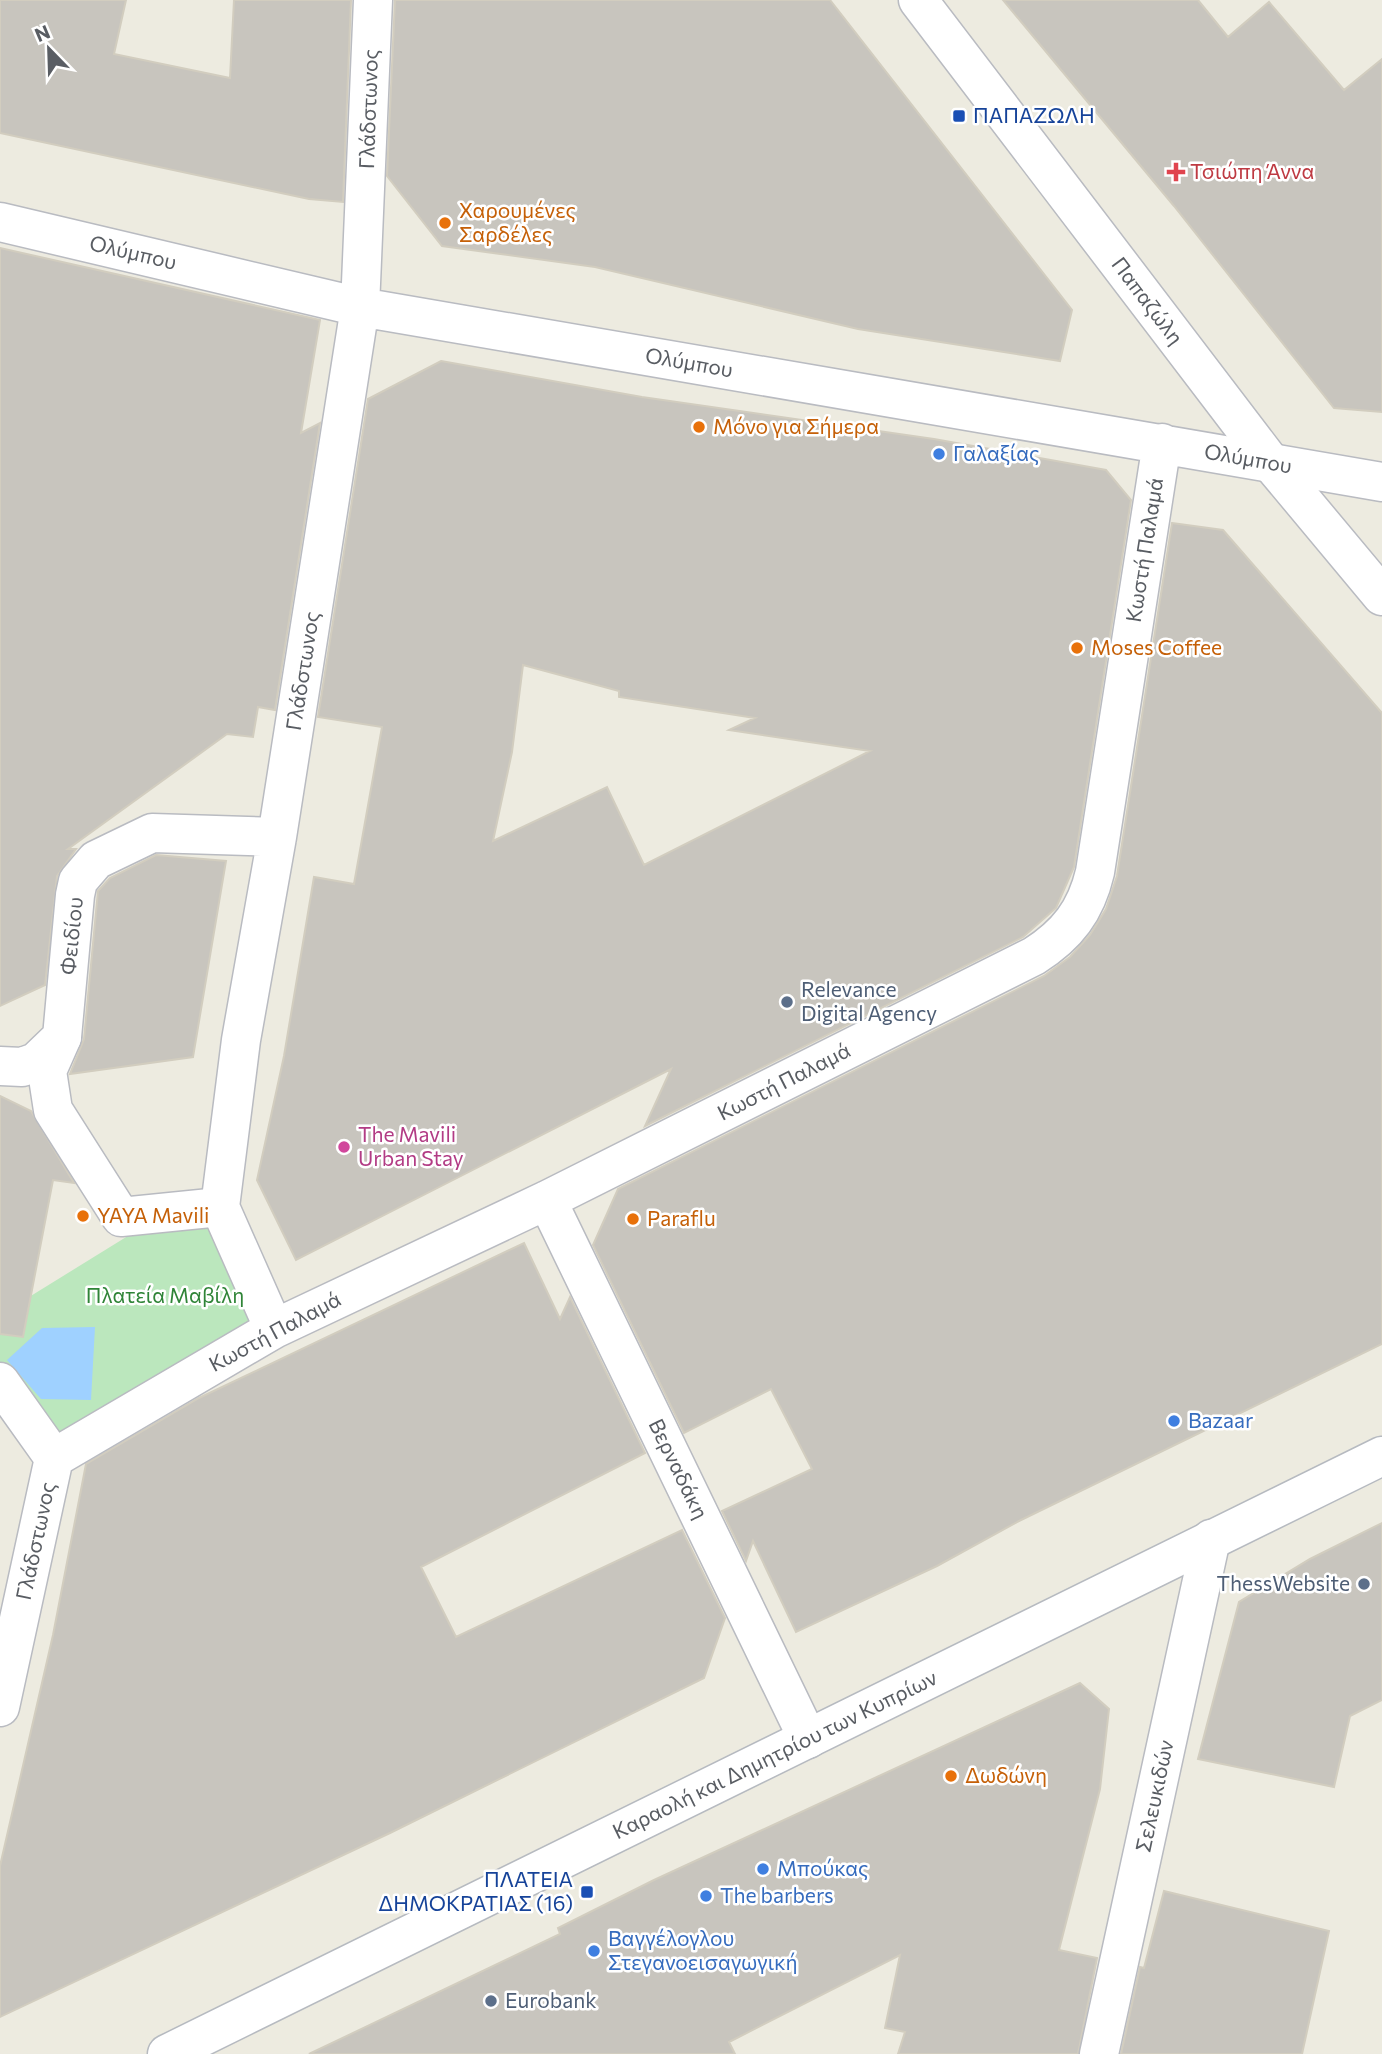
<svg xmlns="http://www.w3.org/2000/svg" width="1382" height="2054" viewBox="0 0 1382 2054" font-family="Commissioner,sans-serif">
<rect width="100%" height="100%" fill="#edebe0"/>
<path fill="#bbe7bd" d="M220 1220 259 1323 55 1443 0 1367V1315L144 1226Z"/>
<path fill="#9fd1ff" d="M95 1327 91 1400 41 1399 7 1360 42 1328Z"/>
<path fill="#c8c5be" stroke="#d2cdbf" stroke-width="2" fill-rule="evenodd" d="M0 0H126L114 54 230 78 234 0H351L343 202 309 199 0 133Z
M395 0H830L1072 310 1060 361 858 329 595 267 442 246 387 176Z
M1003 0H1198L1228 37 1269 2 1344 90 1382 59V412L1334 408 1174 206Z
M0 248 320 320 301 433 320 423 275 710 258 707 253 737 227 734 68 849H76L57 876 45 985 0 1006Z
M441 361 642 397 934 439 1106 470 1131 500 1074 867 1056 908 1023 937 645 1126 671 1069 296 1260 257 1180 284 1056 314 877 354 884 382 727 318 717 368 399ZM523 665 619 691V697L755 718 729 730 870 751 644 865 607 787 493 841 512 752Z
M1172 523 1223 530 1382 713V1344L1019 1521 937 1566 796 1632 753 1541 746 1561 722 1511 812 1469 771 1389 684 1433 593 1245 618 1189 1044 976 1070 957 1090 935 1106 909 1117 876Z
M156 855 226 861 193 1057 70 1074 84 1039 98 891 110 878Z
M0 1096 31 1111 74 1183 53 1180 23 1337 0 1334Z
M524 1243 560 1319 570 1297 645 1453 421 1567 456 1637 682 1530 725 1618 704 1678 390 1833 0 2017V1866L53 1635 86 1464 199 1398Z
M1382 1523V1700L1350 1716 1334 1787 1198 1759 1239 1602 1310 1559Z
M1080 1683 1109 1709 1100 1789 1059 1950 1097 1958 1078 2054H898L905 2032 885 2028 900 1955 729 2042 735 2054H309L560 1934 558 1928 654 1880Z
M1164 1891 1329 1931 1302 2054H1121L1140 1967 1144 1968Z"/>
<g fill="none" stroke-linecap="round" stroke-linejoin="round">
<g stroke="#b9bbc1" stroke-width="41">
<path id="pedestrian" d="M62 1037 47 1071 53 1110 121 1217 220 1207"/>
</g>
<g stroke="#b9bbc1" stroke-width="41">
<path id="minor" d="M0 222 360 307 1382 482
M0 1066 22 1067 36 1062 62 1037 75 895 78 881 96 860 152 833 277 837
M547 1200 808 1739
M274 1329 220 1207 241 1040 277 837 360 307 373 0
M0 1382 54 1458
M54 1458 274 1329 547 1200 1034 956C1067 935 1086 911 1095 872L1162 443
M0 1707 54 1458
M1099 2054 1211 1539"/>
</g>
<g stroke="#b9bbc1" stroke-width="41">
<path id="tertiary" d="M918 0 1271 463 1382 596"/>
</g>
<g stroke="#b6bac0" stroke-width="41">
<path id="secondary" d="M167 2054 1382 1456"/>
</g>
<use href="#pedestrian" stroke="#fff" stroke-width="38"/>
<use href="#minor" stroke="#fff" stroke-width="38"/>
<use href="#tertiary" stroke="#fff" stroke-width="38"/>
<use href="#secondary" stroke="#fff" stroke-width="38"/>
</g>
<g fill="#1a4fb4" stroke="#fff" stroke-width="2.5">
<rect x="952" y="109" width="14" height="14" rx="3.5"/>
<rect x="580" y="1885" width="14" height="14" rx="3.5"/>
</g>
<path fill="#e0444e" stroke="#fff" stroke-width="2.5" d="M1172.5 161.5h7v7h7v7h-7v7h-7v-7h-7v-7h7z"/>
<g fill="#e8710a" stroke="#fff" stroke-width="2.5">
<circle cx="445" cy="223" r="7"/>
<circle cx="699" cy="427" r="7"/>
<circle cx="1077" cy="648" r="7"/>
<circle cx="83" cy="1216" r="7"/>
<circle cx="633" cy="1219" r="7"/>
<circle cx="951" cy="1776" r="7"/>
</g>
<g fill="#3f7fe0" stroke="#fff" stroke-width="2.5">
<circle cx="939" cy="454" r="7"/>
<circle cx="1174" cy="1421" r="7"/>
<circle cx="763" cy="1869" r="7"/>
<circle cx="706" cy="1896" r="7"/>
<circle cx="594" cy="1951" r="7"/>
</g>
<g fill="#5c6f8a" stroke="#fff" stroke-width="2.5">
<circle cx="787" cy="1002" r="7"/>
<circle cx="1364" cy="1584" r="7"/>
<circle cx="491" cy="2001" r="7"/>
</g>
<circle fill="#d1479c" stroke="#fff" stroke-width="2.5" cx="344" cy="1147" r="7"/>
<g text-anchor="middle" stroke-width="5" stroke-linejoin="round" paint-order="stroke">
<g font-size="21" fill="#595d63" stroke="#fff">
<text transform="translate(369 109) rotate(-88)" y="7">Γλάδστωνος</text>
<text transform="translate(133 253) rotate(13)" y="7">Ολύμπου</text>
<text transform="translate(1147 301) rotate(53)" y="7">Παπαζώλη</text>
<text transform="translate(689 363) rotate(10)" y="7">Ολύμπου</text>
<text transform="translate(1248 459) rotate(10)" y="7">Ολύμπου</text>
<text transform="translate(1145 550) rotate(-81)" y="7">Κωστή Παλαμά</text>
<text transform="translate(303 671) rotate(-81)" y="7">Γλάδστωνος</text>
<text transform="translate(72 936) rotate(-84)" y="7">Φειδίου</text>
<text transform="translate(784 1082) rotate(-27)" y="7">Κωστή Παλαμά</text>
<text transform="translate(275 1332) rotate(-28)" y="7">Κωστή Παλαμά</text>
<text transform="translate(678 1469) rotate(64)" y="7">Βερναδάκη</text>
<text transform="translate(36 1541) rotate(-78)" y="7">Γλάδστωνος</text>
<text transform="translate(775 1755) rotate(-26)" y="7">Καραολή και Δημητρίου των Κυπρίων</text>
<text transform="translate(1155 1796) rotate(-78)" y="7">Σελευκιδών</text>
</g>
<g font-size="21" fill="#164399" stroke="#fff" text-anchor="start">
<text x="973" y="123">ΠΑΠΑΖΩΛΗ</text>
<text x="573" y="1887" text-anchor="end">ΠΛΑΤΕΙΑ<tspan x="573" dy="24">ΔΗΜΟΚΡΑΤΙΑΣ (16)</tspan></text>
</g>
<g font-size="21" fill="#be3a42" stroke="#fff" text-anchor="start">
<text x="1190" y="179">Τσιώπη Άννα</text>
</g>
<g font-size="21" fill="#c56008" stroke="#fff" text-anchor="start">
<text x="459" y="218">Χαρουμένες<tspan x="459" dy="24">Σαρδέλες</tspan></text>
<text x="713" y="434">Μόνο για Σήμερα</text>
<text x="1091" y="655">Moses Coffee</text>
<text x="97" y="1223">YAYA Mavili</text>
<text x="647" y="1226">Paraflu</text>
<text x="965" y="1783">Δωδώνη</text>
</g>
<g font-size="21" fill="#366cbe" stroke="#fff" text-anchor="start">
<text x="953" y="461">Γαλαξίας</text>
<text x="1188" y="1428">Bazaar</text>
<text x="777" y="1876">Μπούκας</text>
<text x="720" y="1903">The barbers</text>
<text x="608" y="1946">Βαγγέλογλου<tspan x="608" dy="24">Στεγανοεισαγωγική</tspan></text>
</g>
<g font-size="21" fill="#4e5e75" stroke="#fff" text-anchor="start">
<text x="801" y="997">Relevance<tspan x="801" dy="24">Digital Agency</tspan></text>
<text x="1350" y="1591" text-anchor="end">ThessWebsite</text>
<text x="505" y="2008">Eurobank</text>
</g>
<g font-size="21" fill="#b23c85" stroke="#fff" text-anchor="start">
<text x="358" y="1142">The Mavili<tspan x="358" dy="24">Urban Stay</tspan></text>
</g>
<g font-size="21" fill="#2f8437" stroke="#fff">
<text x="165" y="1303">Πλατεία Μαβίλη</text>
</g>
</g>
<g transform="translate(49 49) rotate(337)" stroke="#ffffff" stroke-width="5" paint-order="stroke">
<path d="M0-5L12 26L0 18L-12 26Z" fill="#595d63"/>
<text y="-10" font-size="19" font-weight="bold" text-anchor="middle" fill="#595d63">N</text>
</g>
</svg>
